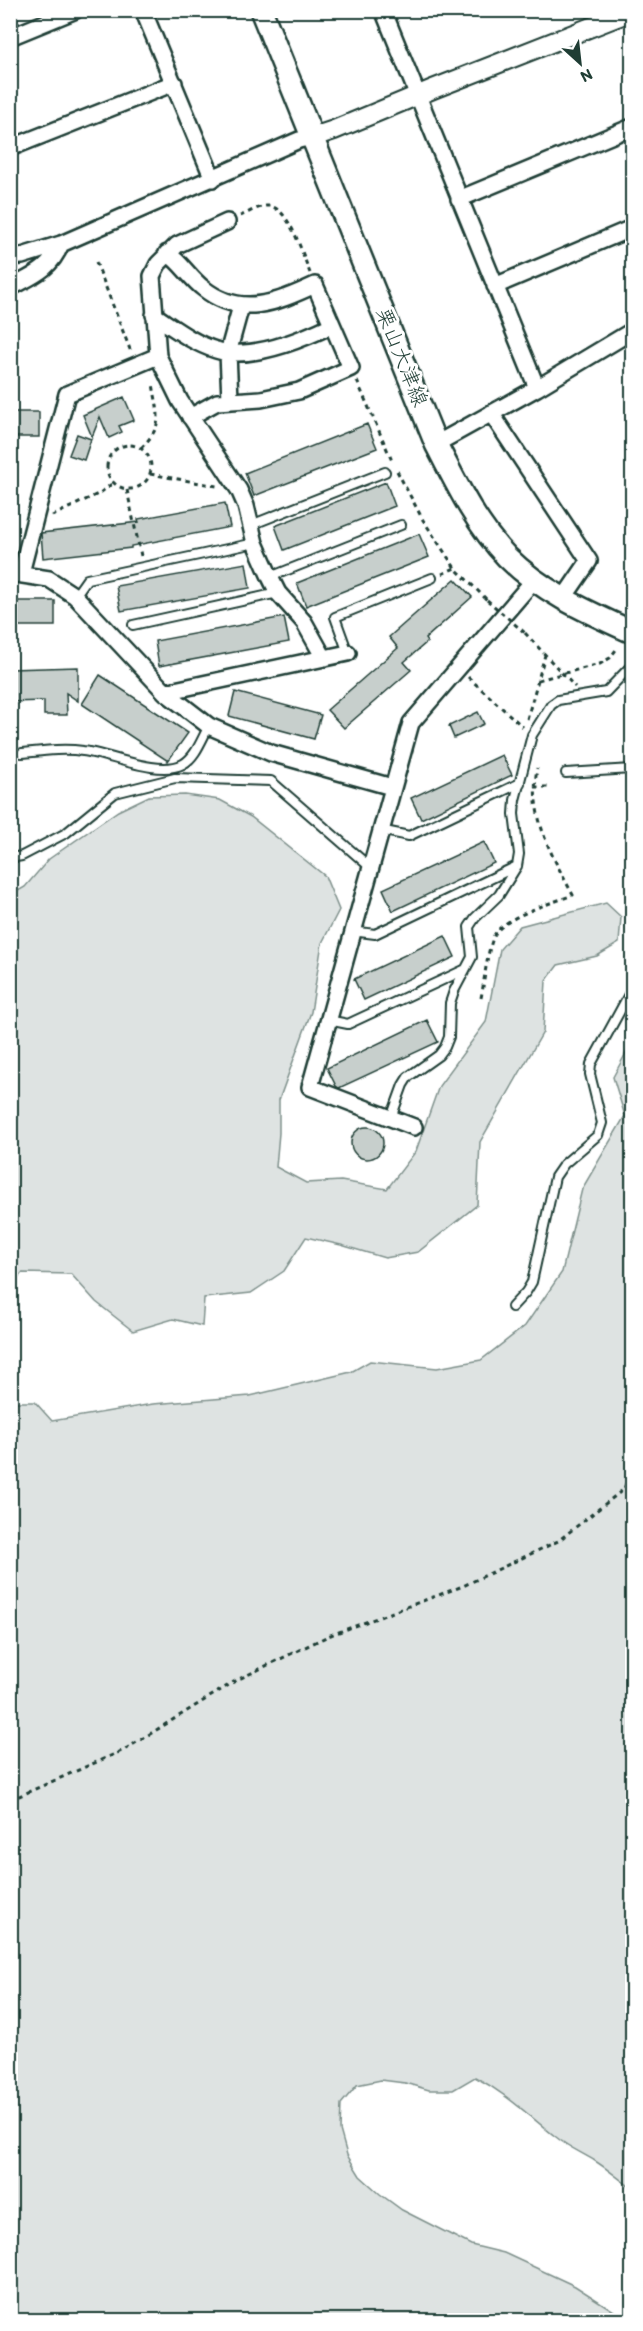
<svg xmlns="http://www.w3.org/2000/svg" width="643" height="2331" viewBox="0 0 643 2331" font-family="Itim,'Klee One',sans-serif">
<rect width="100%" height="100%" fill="#fff"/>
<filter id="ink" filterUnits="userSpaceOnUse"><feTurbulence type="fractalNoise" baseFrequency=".0167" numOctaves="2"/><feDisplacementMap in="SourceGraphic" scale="12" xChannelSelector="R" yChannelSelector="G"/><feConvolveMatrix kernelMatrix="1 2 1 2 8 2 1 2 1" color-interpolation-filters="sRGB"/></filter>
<g filter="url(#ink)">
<path fill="#dee3e2" stroke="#7e908b" stroke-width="1.5" d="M185 795 220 800 251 817 325 876 339 910 322 943 311 1012 279 1100V1133L276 1167 306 1183 341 1181 387 1189 416 1151 439 1086 486 1022 500 949 520 926 606 903 621 917 619 943 597 956 558 965 546 981 543 1032 480 1142 477 1205 418 1252 385 1258 341 1245 306 1237 284 1271 251 1293 204 1298 202 1326 173 1319 133 1331 96 1302 71 1274 22 1273 11 1285V895L25 887 49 859 118 811 149 796Z
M632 1042V2188C620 2180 608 2169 595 2161 582 2153 568 2147 556 2137 528 2115 507 2094 475 2077L453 2090H429L405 2083 381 2080 357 2085 341 2104 340 2130 347 2155 360 2176 380 2194 402 2210 471 2245 504 2253 575 2286 628 2320H11V1402H35L52 1421 153 1404 250 1396 351 1372 370 1361 437 1368 481 1360 525 1326 562 1272 582 1189 625 1116 613 1077Z"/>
<path fill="#c7cfcc" stroke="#1f3d34" stroke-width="1.5" d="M124 397 134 420 119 426 122 432 109 438 100 417 92 437 83 415Z
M10 412H39V437H10Z
M367 424 377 448 254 496 245 473Z
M77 434 91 439 84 460 69 455Z
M386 482 395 506 284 550 275 526Z
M225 503 230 527 131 546V548L43 558 41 533 139 522 138 519Z
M419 534 429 557 306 606 297 583Z
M246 563 250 588 121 611 116 586Z
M455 579 472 597 425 639 427 642 404 662 411 670 344 728 327 710 398 648 389 637Z
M10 601H55V626H10Z
M284 617 289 642 159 666 155 641Z
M78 667V701L66 693 67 715H44V701L10 702V669Z
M100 675 188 733 168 761 82 704Z
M235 692 321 715 314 739 229 716Z
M478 712 484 724 454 738 449 726Z
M502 755 512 775 421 819 411 798Z
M484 842 494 863 393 911 383 889Z
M445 936 455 957 364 1000 354 979Z
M427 1020 438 1042 339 1088 336 1086 327 1068Z
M351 1143a16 16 0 1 1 32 0a16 16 0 1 1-32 0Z"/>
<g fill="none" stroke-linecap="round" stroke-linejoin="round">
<g stroke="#1f3d34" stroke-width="12">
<path id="service" d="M251 525 385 472
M270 577 401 525
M75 596 87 579 255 543
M133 625 278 593
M348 653 335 617 432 578
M22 753C42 751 63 748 83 751 109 754 159 777 183 764 196 757 202 738 209 726
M566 773 632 769
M380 830 409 836 520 783
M10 858 22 856 66 833 115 793 175 778 271 781 370 867
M352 931 375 934 517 866
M328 1020 348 1024 464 970
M391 1118 403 1085 408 1077 439 1055 445 1047 449 1037 450 1003 454 991 472 957 469 927 475 918 499 895 517 866 519 854 514 814 515 800 532 735 551 705 558 700 606 692 632 665
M512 1307 526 1292 532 1282 555 1177 564 1164 598 1135 602 1123 590 1074 591 1064 632 989"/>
</g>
<g stroke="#1f3d34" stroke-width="20">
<path id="minor" d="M143 10 213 179
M383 10 537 388 436 444
M10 37 76 10
M10 148 174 83
M459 199 632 127
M167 253C181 262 189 277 203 288 240 318 276 303 315 285L351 368 299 391 261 399 217 402 190 417
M10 257 22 256 61 244 299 140 313 137
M495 286 632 228
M10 288C34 275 50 270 61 244
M154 315C174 328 193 343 216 350 250 361 301 340 332 325
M158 356 152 276 158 264 177 245 227 222
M537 388 632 331
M230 399 228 353 241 306
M491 413 589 561 563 599
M10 573 49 579 75 596 165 692 209 726 271 753 392 787
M21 573 67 394 158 356 180 401 239 490 246 506 255 543 270 577 278 593 304 622 324 658
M165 692 348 653
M414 1127 310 1087 411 723 534 580"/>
</g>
<g stroke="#1f3d34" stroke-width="22">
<path id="tertiary" d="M313 137 334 130 433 89 632 11"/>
</g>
<g stroke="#1f3d34" stroke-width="26">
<path id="secondary" d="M261 10 436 444C456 483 476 525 507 557 542 592 588 612 632 632"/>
</g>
<path stroke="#1f3d34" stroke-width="3" stroke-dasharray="4.5 4.5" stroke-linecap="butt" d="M240 216C248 213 257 207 266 206 289 204 302 254 310 273
M96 262 131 352
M357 381 393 463
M107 467a22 22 0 1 1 44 0a22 22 0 1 1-44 0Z
M141 448C165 424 158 415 153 384
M397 471 423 520 455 568 487 600
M150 474 217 486
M127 490 141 556
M52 516 100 493 113 483
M442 574 455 568
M525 633 575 687
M468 677 523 727
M538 680 600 664 610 658 618 647
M527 719 545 655
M534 787H550
M481 998C485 978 486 957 493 938 499 918 554 902 573 895 551 854 529 817 537 768
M10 1800 124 1750 237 1680 328 1636 463 1586 558 1541 624 1489 632 1467"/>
<use href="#service" stroke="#fff" stroke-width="8"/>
<use href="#minor" stroke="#fff" stroke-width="15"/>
<use href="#tertiary" stroke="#fff" stroke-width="18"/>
<use href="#secondary" stroke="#fff" stroke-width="21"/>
<path stroke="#1f3d34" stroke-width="3" stroke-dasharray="4.5 4.5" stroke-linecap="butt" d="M487 600 525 633"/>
</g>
</g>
<g text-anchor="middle" stroke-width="6" stroke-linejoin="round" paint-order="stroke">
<g font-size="21" fill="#1f3d34" stroke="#fff">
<text transform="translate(402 357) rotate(68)" y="7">栗山大津線</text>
</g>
</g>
<rect width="643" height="2331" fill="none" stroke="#fff" stroke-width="36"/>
<rect x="18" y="18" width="607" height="2295" fill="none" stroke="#1f3d34" stroke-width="2" filter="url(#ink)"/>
<g transform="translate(580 63) rotate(153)" stroke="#ffffff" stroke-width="4.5" paint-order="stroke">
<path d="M0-4.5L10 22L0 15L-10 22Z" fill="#1f3d34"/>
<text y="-9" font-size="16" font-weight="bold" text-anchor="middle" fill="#1f3d34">N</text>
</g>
</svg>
